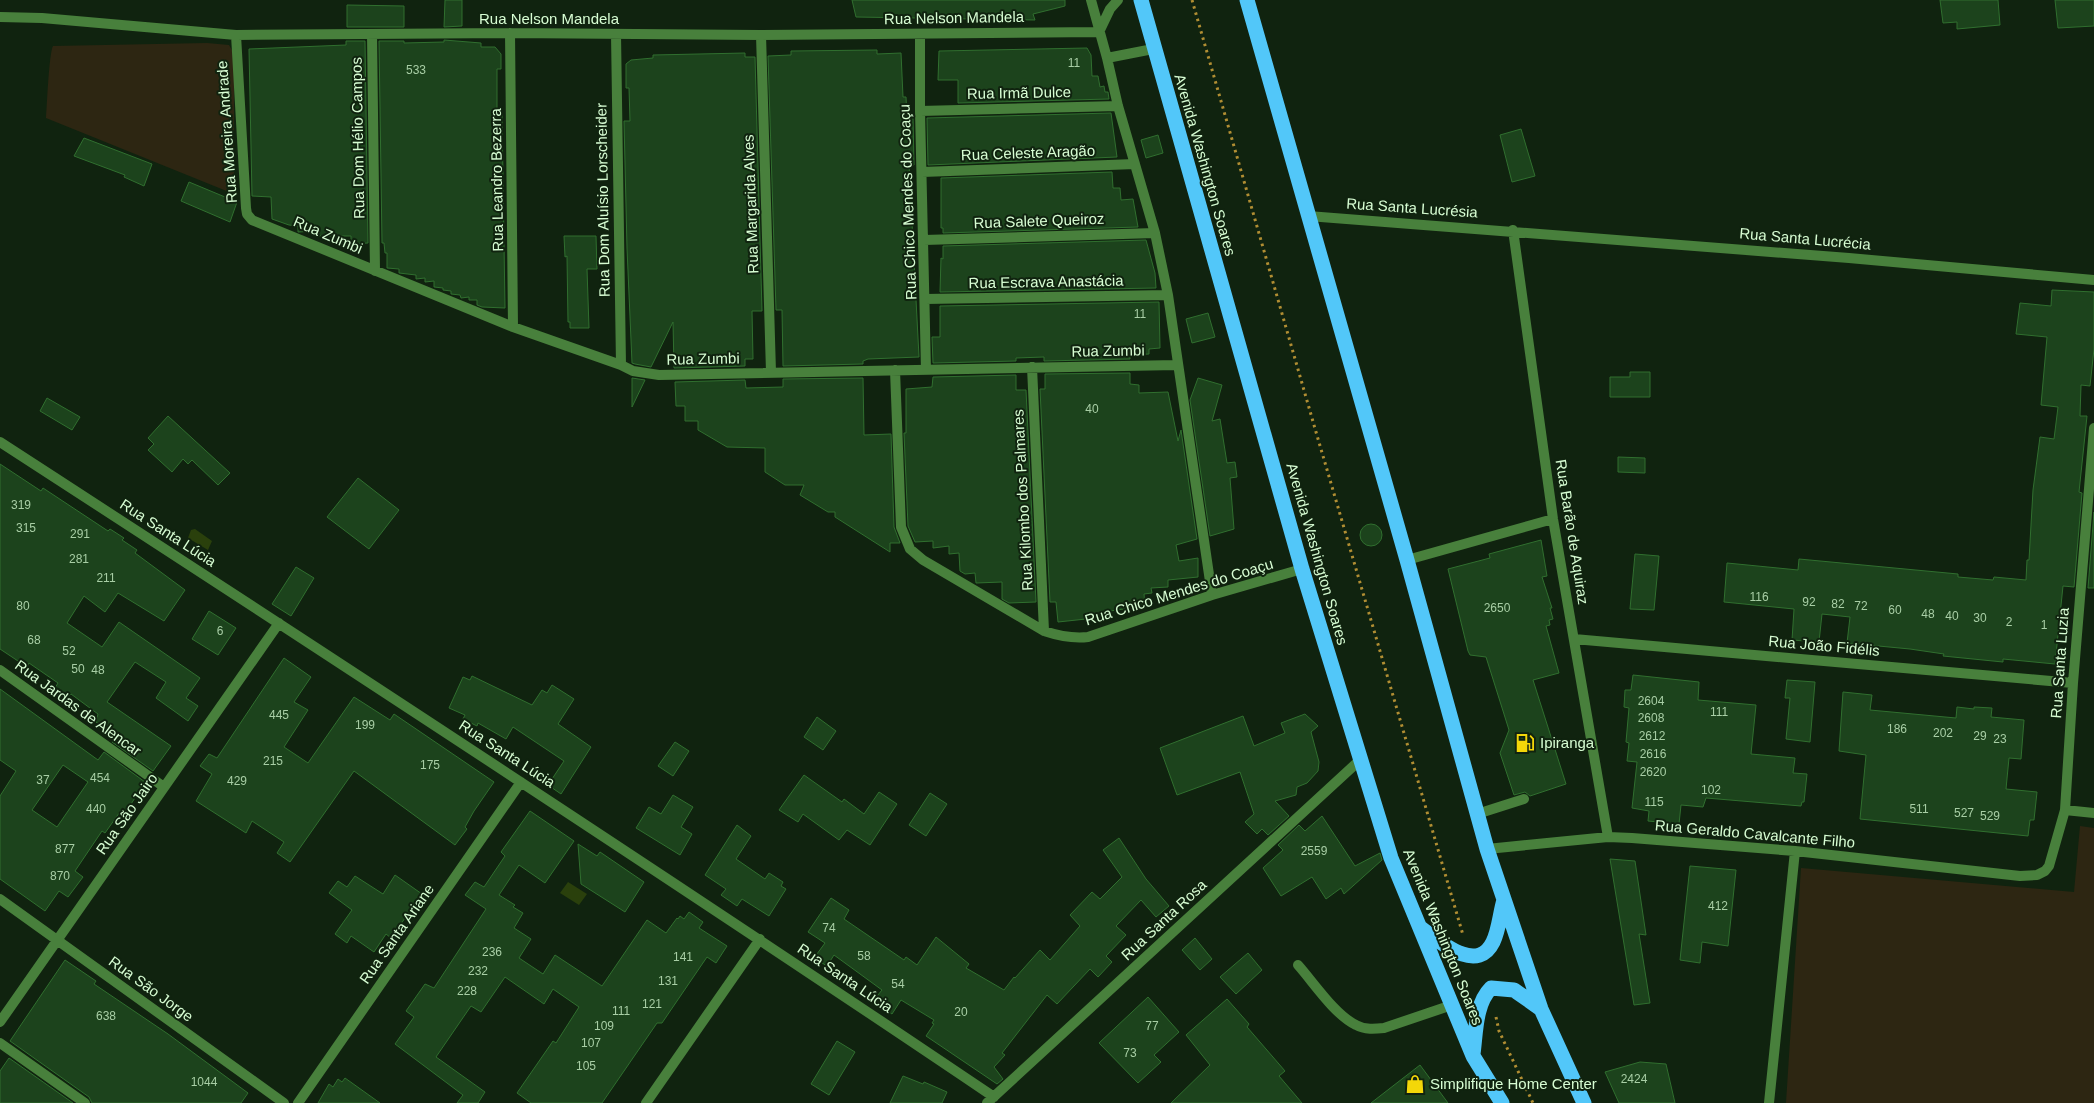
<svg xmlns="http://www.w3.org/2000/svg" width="2094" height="1103" viewBox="0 0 2094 1103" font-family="Arial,sans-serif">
<rect width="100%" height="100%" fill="#10230f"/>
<path fill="#2d2612" d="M207 43 229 45 234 54V194L46 118C47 105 49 53 53 46Z
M2080 826 2094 828V1103H1786L1801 868 2074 892Z"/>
<path fill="#2a400c" d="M195 529 212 541 208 550 188 538 191 530Z
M568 882 587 894 579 905 560 893Z"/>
<path fill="#1c431c" stroke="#306f2f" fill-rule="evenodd" d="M445 0H462V26L444 27Z
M852 0H1065V6L1033 14 1035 20 856 17Z
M1940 0H1998L2000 25 1957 29V22L1943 23Z
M2055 0H2094V26L2058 28Z
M347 5 404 6V27H347Z
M444 40 481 43V47H495L501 54V69H497V114H502L505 308 482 307 477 305V300H469V297L461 298 460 295 451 294V291L443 290V288L434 287V281L425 282V278L416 279V275L399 273V269L387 268V253H385L384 243H382L379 41H404V43L444 42Z
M346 41H365L368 243 351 244V236H316L315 231 298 232V226L289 225 272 219 271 197 252 196 249 49 346 45Z
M1087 48 1091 55 1092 76H1098L1100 87 1104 86 1105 92H1108L1109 99 958 103V80H938L939 51Z
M877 50V54L901 53 903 97H906L907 118H913L914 165H909L919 357 868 359 863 361V364L783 366 782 310H776L768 56 791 55V51Z
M745 53V57H755L762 311H752L753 359H745V366L674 368 673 322 651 367 635 364 632 363 627 248 624 121H630L629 88H626V64L631 60 653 58V55Z
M1111 113 1117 157 928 165 927 118Z
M1521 129 1535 176 1512 182 1500 135Z
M1158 135 1163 153 1146 158 1141 140Z
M84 138 152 164 144 186 124 177 125 175 74 156Z
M1112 172 1113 188H1120L1121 200 1133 199 1138 227 943 233V228H941V178Z
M189 182 237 202 230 222 181 201Z
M564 236H596L597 269H587L589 328H570V322H568L567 256 565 257Z
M1146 240 1155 273 1156 288 940 292 941 258 943 259V246Z
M2052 290 2094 292V349L2090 386 2081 385 2080 416H2087L2079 492 2082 493 2074 587 2063 586 2055 664 2003 659V662L1943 656 1944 654 1910 649 1847 643 1850 617 1822 614 1819 642 1792 640 1794 609 1724 602 1727 563 1798 570 1799 559 1958 574V577L1993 580 1994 577 2026 580 2027 560H2029L2033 490 2040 437 2054 439 2058 407 2041 405 2047 337 2016 334 2020 303 2051 306Z
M1159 302 1160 348 1149 349V354L1130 355V359L1044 361V357L1016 358V361L933 363 932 337H940V306Z
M1208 313 1215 337 1192 343 1186 319Z
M1630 372H1650V397H1610V377H1630Z
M1130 373V384L1139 385V393L1168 392 1178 441 1181 430 1197 539 1176 545 1179 561 1198 558V577L1168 580V587L1151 588 1152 593 1144 594 1145 606 1110 611V614L1086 617V619L1058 622 1056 602H1050L1040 389H1045V374Z
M1016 375V390H1026L1036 602 1009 603 1002 599V582L976 583 975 573 965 574 960 571 959 553 949 554V546L933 548V541L915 542 908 526 904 433H906V389L932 387 933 377Z
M632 378 645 380 632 407Z
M863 378 864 435 891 434 894 527 900 543H890V552L835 517V512H828L800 495 804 485H785L765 472V448L727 447 698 430V421H685V406H676L675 382 745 380 746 388 783 387V379Z
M1198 378 1222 385 1212 421 1220 419 1227 463 1235 462 1237 477 1230 478 1234 529 1210 536 1190 400Z
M47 398 80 417 72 430 40 411Z
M168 416 230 473 218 485 192 460 188 464 183 459 172 472 148 450 154 444 148 438Z
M1618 457 1645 458V473L1618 472Z
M0 464 41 491 43 488 108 531 110 529 124 538 122 540 137 550 135 553 185 590 164 621 118 593 105 612 84 596 67 623 102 647 119 622 200 678 186 698 198 706 188 721 156 698 166 682 135 662 107 702 171 746 153 771 112 742 116 737 96 722 98 714 71 694 68 697 55 688 58 683 29 663 27 667 0 649Z
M358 478 399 510 369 549 327 517Z
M2094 512V588H2088Z
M1360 535a11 11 0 1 1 22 0a11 11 0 1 1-22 0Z
M1541 540 1547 576 1542 577 1552 608H1550L1553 619 1549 620 1550 625 1546 626 1559 673 1533 680 1566 784 1530 796 1525 792 1514 795 1500 753 1509 730 1486 657 1470 655 1468 651 1448 569 1490 558 1489 554Z
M1635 554 1659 556 1654 610 1630 609Z
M296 567 314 578 291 616 272 604Z
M209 611 236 628 218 655 192 639Z
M284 658 311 677 294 702 308 710 284 747 308 763 354 697 390 720 394 714 494 782 474 811 465 827 467 829 455 845 354 771 290 862 277 853 284 842 252 821 246 833 196 801 212 774 200 766 209 754 217 758Z
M1633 675 1699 682 1698 700 1756 705 1751 754 1795 758 1793 773 1807 774 1804 802H1802L1801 806 1706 798 1703 807 1681 805 1679 824 1648 821 1649 811 1632 808 1637 762 1627 761 1629 743 1626 742 1629 708 1624 707 1625 690H1631Z
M472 676 532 705 542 690 547 693 552 685 574 699 558 724 591 747 561 794 548 785 564 761 513 727 506 739 478 723 477 726 463 719 465 715 449 708 463 677 470 680Z
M1787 680 1815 682 1810 742 1786 739 1790 698H1785Z
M0 689 98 760 104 752 145 782 126 812 122 809 105 833 102 831 75 871 83 877 68 897 59 891 45 911 0 879V796L16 771 0 760ZM63 765 88 782 57 827 32 810Z
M1843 692 1872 695 1870 710 1956 718 1957 707 1974 709V707L1992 708 1991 717 2024 720 2021 759 2009 758 2006 789 2037 792 2034 820H2030L2028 836 1860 819 1866 755 1839 751Z
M1305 714 1318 726 1311 732 1319 762 1318 771 1307 783 1297 787 1296 795 1275 801 1289 816 1268 835 1262 829 1257 834 1245 822 1254 814 1240 772 1177 795 1160 748 1243 716 1254 746 1285 733 1281 723Z
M817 717 836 731 823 750 804 737Z
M675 742 689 751 673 776 658 766Z
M804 775 842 802 844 799 864 814 879 792 897 804 870 845 847 830 839 840 803 814 798 822 779 810Z
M930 793 947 804 926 836 909 825Z
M673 795 693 807 681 827 692 834 680 855 636 828 649 807 661 814Z
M530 811 574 841 545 883 519 865 499 895 515 905 513 907 523 913 514 928 531 939 519 958 543 974 555 955 602 986 647 920 666 933 677 918 678 919 680 916 684 919 689 912 703 922 699 928 727 946 716 963 707 957 662 1023H657L602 1103H531L517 1093 553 1041 556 1043 579 1007 553 989 544 1004 505 977 481 1012 471 1006 436 1057 485 1092 478 1103H457L463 1095 395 1044 414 1017 406 1011 425 984 434 988 486 909 465 895 475 882 484 887 505 856 501 852Z
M1322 816 1355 866 1380 853 1382 860 1344 894 1341 888 1326 899 1312 877 1281 896 1263 868 1283 850 1278 845 1299 825 1305 831Z
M737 825 751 836 736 859 765 879 769 873 783 882 781 886 786 889 769 916 742 899 737 906 721 895 726 889 705 875Z
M1119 838 1146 879 1169 906 1156 917 1141 900 1116 926 1126 935 1106 956 1112 962 1098 977 1090 969 1057 1004 1047 995 1002 1053 1005 1055 994 1067 1003 1079 997 1084 926 1036 934 1024 932 1023 934 1020 901 1000 892 1014 873 1001 882 990 834 955 827 966 814 958 825 943 808 932 831 898 849 910 844 919 904 960 906 957 917 965 936 937 969 964 966 968 1004 990 1014 977 1015 978 1040 950 1050 960 1080 926 1070 915 1092 892 1100 899 1122 877 1103 850Z
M578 844 597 856 600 852 644 882 625 912 581 884Z
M1610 859 1635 861 1646 935 1639 934 1650 1003 1634 1005Z
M1690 866 1736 870 1728 946 1702 942 1700 963 1680 960Z
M395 875 422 894 391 938 386 934 374 952 351 936 347 943 335 934 352 910 329 893 338 881 347 887 355 876 383 894Z
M1195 938 1212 959 1200 970 1182 950Z
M1248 953 1262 970 1236 994 1220 977Z
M65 960 96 981 94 984 168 1034 248 1093 241 1103H92L89 1097 10 1041Z
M1148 997 1179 1032 1154 1055 1161 1062 1138 1083 1099 1043Z
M1227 999 1249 1024 1247 1027 1285 1071 1279 1076 1302 1103H1171L1210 1065 1186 1035Z
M837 1041 855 1052 829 1095 811 1084Z
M9 1058 73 1103H0V1071Z
M1640 1062 1666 1064 1675 1103H1619L1605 1072Z
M1420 1065 1448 1103H1371Z
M903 1076 923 1084 924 1082 947 1092 942 1103H890Z
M345 1078 380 1103H318L329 1084 333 1087 338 1079 342 1082Z"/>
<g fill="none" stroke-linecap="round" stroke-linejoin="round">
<path stroke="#b18e33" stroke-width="3" stroke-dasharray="2.5 4" stroke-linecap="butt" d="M1192 0 1316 432 1463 935
M1496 1017 1499 1031 1533 1103"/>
<path stroke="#48803c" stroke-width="10" d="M1477 814 1524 799
M1298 965C1314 983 1335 1015 1356 1025 1365 1030 1375 1029 1384 1028L1452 1005"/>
<path stroke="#48803c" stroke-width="10" d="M1091 0 1107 58 1118 106 1155 233 1168 295 1212 595
M0 17 42 18 236 35 510 33 761 35 1099 32 1110 9 1118 0
M510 33 513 327
M372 34 375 271
M616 34 621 365
M920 34V111L926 370
M236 35 246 208 247 214 252 220 513 327 621 365 633 371 659 375 1177 365
M761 35 771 372
M1107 58 1153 49
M920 111 1118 106
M922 172 1135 164
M1308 216 1849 258 2094 280
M1513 230 1553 519 1608 837
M924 240 1155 233
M925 299 1168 295
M1032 367 1044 631
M895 370 901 527 910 549 923 560 1044 631C1059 636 1072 639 1088 637L1212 595 1302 569
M0 442C333 658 665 875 994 1097
M1407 560 1553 519
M1574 639 2073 683
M0 670 164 787
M2065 810 2094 813
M1487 849 1608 837 1632 838 1795 851 2020 876 2037 875 2045 871 2049 866 2065 810 2073 683 2094 428
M0 899 284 1103
M0 1022 279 623
M0 1043 85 1103
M298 1103 521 782
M646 1103 760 939
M987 1103 1361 759
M1769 1103 1795 851"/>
<path stroke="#52c7f9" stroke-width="15" d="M1141 0 1302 569 1391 858 1473 1056 1502 1103
M1247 0 1407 560 1487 849 1541 1009 1584 1103
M1421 928C1439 941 1477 975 1493 942 1499 930 1500 913 1504 900
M1473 1054C1476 1033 1475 1004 1491 988L1514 990 1541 1009"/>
</g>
<defs>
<g id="fuel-bare" transform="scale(1.5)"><path d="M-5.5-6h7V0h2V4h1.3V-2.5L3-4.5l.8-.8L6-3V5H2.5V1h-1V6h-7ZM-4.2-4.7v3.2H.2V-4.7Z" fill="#f3d709" stroke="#10230f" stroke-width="2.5" paint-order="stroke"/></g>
<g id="shop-bare" transform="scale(1.5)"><path d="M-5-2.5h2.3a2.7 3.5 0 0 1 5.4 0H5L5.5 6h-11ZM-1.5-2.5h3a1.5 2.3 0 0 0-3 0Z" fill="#f3d709" stroke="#10230f" stroke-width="2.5" paint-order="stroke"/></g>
</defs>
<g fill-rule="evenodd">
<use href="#fuel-bare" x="1525" y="743"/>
<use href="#shop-bare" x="1415" y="1084"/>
</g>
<g text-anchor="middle" stroke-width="4" stroke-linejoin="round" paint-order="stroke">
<g font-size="12" fill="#a8cea5">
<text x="1074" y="67">11</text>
<text x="416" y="74">533</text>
<text x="1140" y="318">11</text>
<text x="1092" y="413">40</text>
<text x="21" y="509">319</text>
<text x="26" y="532">315</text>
<text x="80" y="538">291</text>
<text x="79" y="563">281</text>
<text x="106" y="582">211</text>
<text x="1759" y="601">116</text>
<text x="1809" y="606">92</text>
<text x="1838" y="608">82</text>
<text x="23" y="610">80</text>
<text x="1861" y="610">72</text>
<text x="1497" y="612">2650</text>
<text x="1895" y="614">60</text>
<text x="1928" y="618">48</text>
<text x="1952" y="620">40</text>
<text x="1980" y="622">30</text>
<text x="2009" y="626">2</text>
<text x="2044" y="629">1</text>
<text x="220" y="635">6</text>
<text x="34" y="644">68</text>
<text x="69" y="655">52</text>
<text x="78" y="673">50</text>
<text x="98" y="674">48</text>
<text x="1651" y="705">2604</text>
<text x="1719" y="716">111</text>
<text x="279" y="719">445</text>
<text x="1651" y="722">2608</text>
<text x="365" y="729">199</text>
<text x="1897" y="733">186</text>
<text x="1943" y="737">202</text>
<text x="1652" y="740">2612</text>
<text x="1980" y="740">29</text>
<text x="2000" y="743">23</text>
<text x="1653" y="758">2616</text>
<text x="273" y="765">215</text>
<text x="430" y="769">175</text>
<text x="1653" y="776">2620</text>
<text x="100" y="782">454</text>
<text x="43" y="784">37</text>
<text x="237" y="785">429</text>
<text x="1711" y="794">102</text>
<text x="1654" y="806">115</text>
<text x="96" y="813">440</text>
<text x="1919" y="813">511</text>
<text x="1964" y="817">527</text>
<text x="1990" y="820">529</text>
<text x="65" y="853">877</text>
<text x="1314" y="855">2559</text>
<text x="60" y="880">870</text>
<text x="1718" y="910">412</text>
<text x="829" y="932">74</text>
<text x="492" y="956">236</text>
<text x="864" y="960">58</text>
<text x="683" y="961">141</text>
<text x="478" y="975">232</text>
<text x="668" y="985">131</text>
<text x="898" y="988">54</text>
<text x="467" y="995">228</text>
<text x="652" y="1008">121</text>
<text x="621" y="1015">111</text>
<text x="961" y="1016">20</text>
<text x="106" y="1020">638</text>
<text x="604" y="1030">109</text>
<text x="1152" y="1030">77</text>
<text x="591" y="1047">107</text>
<text x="1130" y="1057">73</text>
<text x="586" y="1070">105</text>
<text x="1634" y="1083">2424</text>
<text x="204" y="1086">1044</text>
</g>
<g font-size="15" fill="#d7fdd3" stroke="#10230f">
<text transform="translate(954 18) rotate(-1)" y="5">Rua Nelson Mandela</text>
<text x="549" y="24">Rua Nelson Mandela</text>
<text transform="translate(1019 93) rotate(-1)" y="5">Rua Irmã Dulce</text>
<text transform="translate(227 132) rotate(-94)" y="5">Rua Moreira Andrade</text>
<text transform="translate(358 138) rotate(-91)" y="5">Rua Dom Hélio Campos</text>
<text transform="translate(1028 153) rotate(-2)" y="5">Rua Celeste Aragão</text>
<text transform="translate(1205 165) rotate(74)" y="5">Avenida Washington Soares</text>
<text transform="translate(497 180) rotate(-91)" y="5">Rua Leandro Bezerra</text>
<text transform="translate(603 200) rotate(-91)" y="5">Rua Dom Aluísio Lorscheider</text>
<text transform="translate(908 202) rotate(-92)" y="5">Rua Chico Mendes do Coaçu</text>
<text transform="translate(751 204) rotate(-92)" y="5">Rua Margarida Alves</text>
<text transform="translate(1412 208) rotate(4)" y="5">Rua Santa Lucrésia</text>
<text transform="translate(1039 221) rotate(-2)" y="5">Rua Salete Queiroz</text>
<text transform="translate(328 235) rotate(23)" y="5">Rua Zumbi</text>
<text transform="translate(1805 239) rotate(5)" y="5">Rua Santa Lucrécia</text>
<text transform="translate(1046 282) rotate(-1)" y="5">Rua Escrava Anastácia</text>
<text transform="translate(1108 351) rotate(-1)" y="5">Rua Zumbi</text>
<text transform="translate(703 359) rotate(-1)" y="5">Rua Zumbi</text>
<text transform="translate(1023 500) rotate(-93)" y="5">Rua Kilombo dos Palmares</text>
<text transform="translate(1572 532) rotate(81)" y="5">Rua Barão de Aquiraz</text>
<text transform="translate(168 533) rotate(33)" y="5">Rua Santa Lúcia</text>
<text transform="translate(1317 554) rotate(74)" y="5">Avenida Washington Soares</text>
<text transform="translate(1179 592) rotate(-17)" y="5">Rua Chico Mendes do Coaçu</text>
<text transform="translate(1824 646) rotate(5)" y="5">Rua João Fidélis</text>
<text transform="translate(2060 663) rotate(-86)" y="5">Rua Santa Luzia</text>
<text transform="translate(78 708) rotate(36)" y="5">Rua Jardas de Alencar</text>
<text transform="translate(507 754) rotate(33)" y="5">Rua Santa Lúcia</text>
<text transform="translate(127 814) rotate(-55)" y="5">Rua São Jairo</text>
<text transform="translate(1755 834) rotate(5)" y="5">Rua Geraldo Cavalcante Filho</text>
<text transform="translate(1164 920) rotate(-43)" y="5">Rua Santa Rosa</text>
<text transform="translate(397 934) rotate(-55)" y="5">Rua Santa Ariane</text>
<text transform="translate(1443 937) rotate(68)" y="5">Avenida Washington Soares</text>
<text transform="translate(845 978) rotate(34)" y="5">Rua Santa Lúcia</text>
<text transform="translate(151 989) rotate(36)" y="5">Rua São Jorge</text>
</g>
<g font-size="15" fill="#d7fdd3" stroke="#10230f" text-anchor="start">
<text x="1540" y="748">Ipiranga</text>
<text x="1430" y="1089">Simplifique Home Center</text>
</g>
</g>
</svg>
